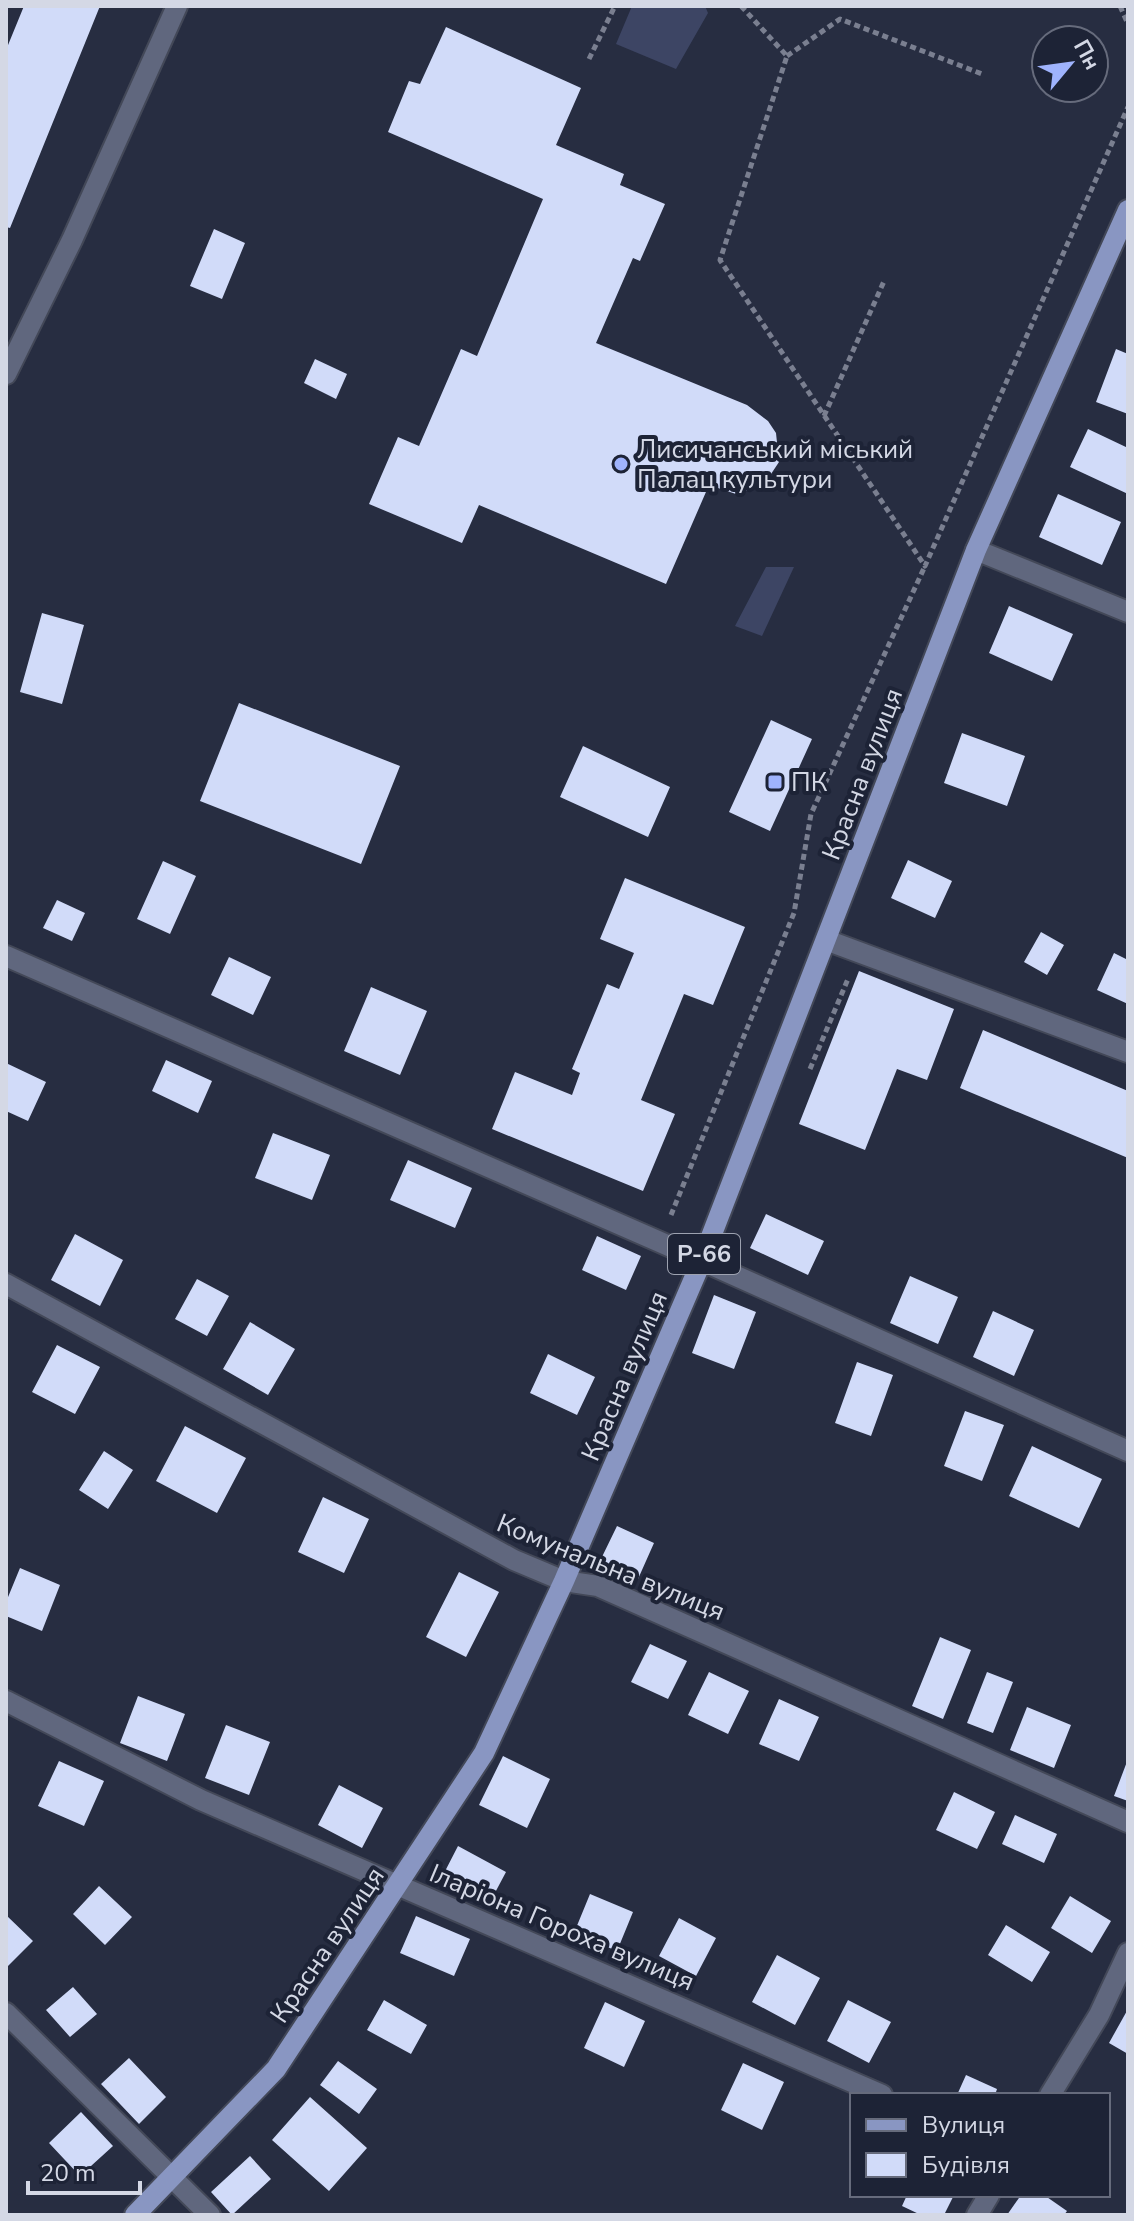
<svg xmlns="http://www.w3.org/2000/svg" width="1134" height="2221" viewBox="0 0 1134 2221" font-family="'Nunito Sans',sans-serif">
<rect width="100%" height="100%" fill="#272d41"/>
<path fill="#3d4564" d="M632 6H705L708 13 676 69 616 44Z
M766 567H794L762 636 735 626Z"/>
<path fill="#d1dbf9" d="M24 6H100L10 228 6 227V50Z
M446 27 581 88 556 145 624 174 620 185 665 204 640 261 633 258 596 343 747 405 768 421 776 433 779 462 763 486 736 494 709 485 666 584 479 505 462 543 369 504 398 437 419 446 461 349 477 356 543 199 388 132 409 81 420 84Z
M214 229 245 243 222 299 190 286Z
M1116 349 1128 354V414L1096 402Z
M315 359 347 374 336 399 304 383Z
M1088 429 1128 448V494L1070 467Z
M1058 494 1121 522 1102 565 1039 537Z
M1009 606 1073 634 1052 681 989 653Z
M42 613 84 625 62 704 20 692Z
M239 703 400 766 361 864 200 801Z
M771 720 812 739 770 831 729 812Z
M962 733 1025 756 1007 806 944 783Z
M583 746 670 787 648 837 560 797Z
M908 860 952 881 935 918 891 898Z
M163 861 196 876 170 934 137 919Z
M625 878 745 927 713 1005 684 994 641 1100 675 1114 643 1191 492 1129 515 1072 572 1095 580 1073 572 1069 607 984 619 989 634 953 600 939Z
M57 900 85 913 72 941 43 928Z
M1041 932 1064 945 1047 975 1024 962Z
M1114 953 1128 960V1004L1097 990Z
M229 957 271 977 253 1015 211 995Z
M859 971 954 1009 927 1080 897 1069 865 1150 799 1124Z
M371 987 427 1011 400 1075 344 1051Z
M983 1030 1128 1091V1158L960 1088Z
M166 1060 212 1081 198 1113 152 1091Z
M6 1063 46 1082 28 1121 6 1111Z
M273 1133 330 1155 312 1200 255 1178Z
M408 1160 472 1188 455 1228 390 1200Z
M766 1214 824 1241 808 1275 750 1248Z
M75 1234 123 1260 100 1306 51 1280Z
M597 1236 641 1256 626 1290 582 1270Z
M910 1276 958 1297 938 1344 890 1323Z
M197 1279 229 1296 207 1336 175 1319Z
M714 1295 756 1312 734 1369 692 1353Z
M993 1311 1034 1330 1014 1376 973 1357Z
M250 1322 295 1349 268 1395 223 1369Z
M57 1345 100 1367 75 1414 32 1392Z
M548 1354 595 1377 577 1415 530 1393Z
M857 1362 893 1375 871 1436 835 1423Z
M965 1411 1004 1425 982 1481 944 1466Z
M185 1426 246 1458 217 1513 156 1481Z
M1032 1446 1102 1479 1079 1528 1009 1496Z
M104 1451 133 1470 108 1509 79 1490Z
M323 1497 369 1519 344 1573 298 1552Z
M617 1526 654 1543 638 1579 600 1561Z
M20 1568 60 1585 42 1631 6 1616V1602Z
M459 1572 499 1592 466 1657 426 1637Z
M940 1637 971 1650 943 1719 912 1706Z
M650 1644 687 1661 668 1699 631 1682Z
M709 1672 749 1691 728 1734 688 1715Z
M987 1672 1013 1682 993 1733 967 1723Z
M138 1696 185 1714 167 1761 120 1743Z
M779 1699 819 1717 799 1761 759 1744Z
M1027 1707 1071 1725 1054 1768 1010 1750Z
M226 1725 270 1742 249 1795 205 1778Z
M503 1756 550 1779 527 1828 479 1805Z
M1128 1759V1801L1114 1796Z
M59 1761 104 1781 84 1826 38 1806Z
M339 1785 383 1808 362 1848 318 1825Z
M954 1792 995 1812 977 1849 936 1830Z
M1015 1815 1057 1834 1044 1863 1002 1844Z
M458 1846 506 1872 489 1904 441 1879Z
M99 1886 132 1917 105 1945 73 1914Z
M590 1894 633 1912 617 1951 574 1933Z
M1070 1896 1111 1921 1092 1953 1051 1928Z
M6 1915 33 1941 6 1968Z
M416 1916 470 1939 454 1976 400 1953Z
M679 1918 716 1938 696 1976 659 1956Z
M1006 1925 1050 1952 1032 1982 988 1955Z
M777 1955 820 1978 795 2025 752 2002Z
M73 1987 97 2014 70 2037 46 2010Z
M384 2000 427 2025 411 2054 367 2030Z
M848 2000 891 2022 869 2063 827 2041Z
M605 2002 645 2021 624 2067 584 2048Z
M1128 2009V2054L1109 2043Z
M129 2058 166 2097 139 2124 101 2084Z
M338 2061 377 2089 359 2114 320 2085Z
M743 2063 784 2082 762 2130 721 2110Z
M966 2075 997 2089 995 2095H957Z
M310 2097 367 2148 329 2191 272 2140Z
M81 2112 113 2146 80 2176 49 2143Z
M250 2156 271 2179 232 2215 211 2192Z
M907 2195H954L944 2215H921L902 2206Z
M1021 2195H1044L1067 2211 1064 2215H1007Z"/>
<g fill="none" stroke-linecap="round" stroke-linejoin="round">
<g stroke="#434858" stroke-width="24">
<path id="street" d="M6 374 72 240 177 6
M976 550 1128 612
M826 940 1128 1052
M6 956 660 1242 1128 1451
M6 1284 514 1560 564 1581 598 1586 1128 1822
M6 1701 201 1800 882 2095
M6 2013 210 2215
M1050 2095 1099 2015 1128 1953
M977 2215 989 2195"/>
</g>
<g stroke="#434858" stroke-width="24">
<path id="primary" d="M135 2215 276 2069 484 1753 564 1581 702 1260 976 550 1128 210"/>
</g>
<path stroke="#7a7f90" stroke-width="5" stroke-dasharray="6 4" stroke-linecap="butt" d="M741 6 787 56 720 260 925 566 1128 107
M1120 6 1128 24
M787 56 840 19 982 74
M589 59 615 6
M824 416 885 279
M810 1069 848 979
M671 1215 794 913 811 814 925 566"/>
<use href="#street" stroke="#60677e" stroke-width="20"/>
<use href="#primary" stroke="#8996c2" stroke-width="20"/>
</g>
<g fill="#9fb3fd" stroke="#1d2336" stroke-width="3">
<circle cx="621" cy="464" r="8"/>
<rect x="767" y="774" width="16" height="16" rx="4"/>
</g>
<g text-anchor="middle" stroke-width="8" stroke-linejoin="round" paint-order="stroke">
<rect fill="#1d2336" stroke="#9da2b0" stroke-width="2" x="668" y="1234" width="72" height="40" rx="6"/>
<g font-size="24" font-weight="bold" fill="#d4d8e5">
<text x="704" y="1262">Р-66</text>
</g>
<g font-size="26" fill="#d4d8e5" stroke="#1d2336" text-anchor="start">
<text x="637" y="458">Лисичанський міський<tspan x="637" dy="30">Палац культури</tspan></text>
<text x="791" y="791">ПК</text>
</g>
<g font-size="26" fill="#d4d8e5" stroke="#1d2336">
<text transform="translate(862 774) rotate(-69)" y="9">Красна вулиця</text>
<text transform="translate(624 1376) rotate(-67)" y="9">Красна вулиця</text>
<text transform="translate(611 1567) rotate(22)" y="9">Комунальна вулиця</text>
<text transform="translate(562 1927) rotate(23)" y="9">Іларіона Гороха вулиця</text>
<text transform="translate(327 1945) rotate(-56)" y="9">Красна вулиця</text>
</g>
</g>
<rect width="1134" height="2221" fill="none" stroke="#d4d8e5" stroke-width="16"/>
<rect x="850" y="2093" width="260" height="104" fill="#1d2336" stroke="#666b7c" stroke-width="2"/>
<rect x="866" y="2119" width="40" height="12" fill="#8996c2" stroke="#666b7c" stroke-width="2"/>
<text x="922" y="2133" font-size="24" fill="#d4d8e5">Вулиця</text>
<rect x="866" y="2153" width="40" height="24" fill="#d1dbf9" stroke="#666b7c" stroke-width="2"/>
<text x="922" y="2173" font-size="24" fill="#d4d8e5">Будівля</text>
<g transform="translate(1070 64) rotate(61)"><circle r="38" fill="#1d2336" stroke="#666b7c" stroke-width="2"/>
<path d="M0-6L14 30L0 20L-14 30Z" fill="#9fb3fd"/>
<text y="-12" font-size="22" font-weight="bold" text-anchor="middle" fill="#d4d8e5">Пн</text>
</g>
<path d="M28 2181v12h112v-12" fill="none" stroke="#d4d8e5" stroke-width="4"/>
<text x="40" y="2181" font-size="24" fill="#d4d8e5" stroke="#1d2336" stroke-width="6" paint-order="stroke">20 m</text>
</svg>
